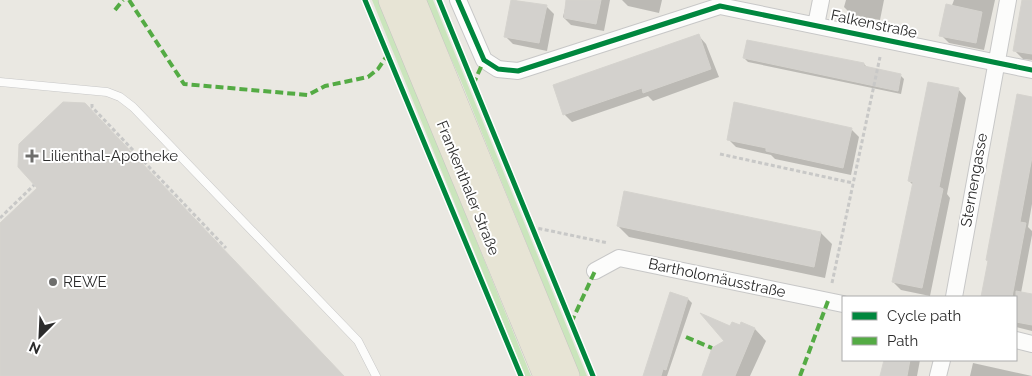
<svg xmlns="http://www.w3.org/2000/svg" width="1032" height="376" viewBox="0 0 1032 376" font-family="Raleway,sans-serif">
<rect width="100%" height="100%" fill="#eae8e2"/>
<path fill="#cae5bc" d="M372 0H379L531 376H525Z
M425 0H433L587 376H580L461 81Z"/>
<path fill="#0003" d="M512 0 546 6 554 14 547 51 513 44 505 36Z
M567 0H610L604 31 571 25 563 17Z
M622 0H662L659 13 628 6Z
M846 0H884L880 20 852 15 844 7Z
M954 0H995L984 50 949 43 941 35Z
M1025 0H1032V60L1023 59 1015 51Z
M698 35 706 44 719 77 653 101 648 96 572 122 564 114Z
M744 58 864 64 868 68 900 75 904 79 901 94 748 62Z
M958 89 966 98 947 194 950 198 930 296 901 290 893 282 913 185 909 181Z
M1032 98V204L1028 227 1032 231V235L1021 293 1032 295V331L1016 327V297H982Z
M851 129 859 137 851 175 775 159 771 155 736 147 728 139Z
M618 226 821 233 832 244 825 278 629 237Z
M670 294 688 299 692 303 667 376H644Z
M742 324 755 329 766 341 750 376H703L726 341 731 328 741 327Z
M885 360H920L917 376H882Z
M973 363 1032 376H970Z"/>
<path fill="#d3d1cd" stroke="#d5d3ce" d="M511 0 547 5 539 43 504 37Z
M566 0H601L596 24 564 18Z
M1022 0H1032V54L1013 51Z
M946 4 982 12 976 43 939 36Z
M699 34 711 69 643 93 642 88 563 115 553 85Z
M747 40 864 63V66L901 74 898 91 743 58Z
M928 82 959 88 939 187 943 189 922 288 892 282 913 182 908 181Z
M1017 94 1032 97V157L1020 222 1026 223 1012 297H981L988 261 986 260Z
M63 102 85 103 344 376H0V223L37 188 18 167 19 144Z
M734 102 852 128 843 168 766 151V148L727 140Z
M624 191 821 232 814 267 617 226Z
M1016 291 1032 294V325L1016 322Z
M670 292 688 298 666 370 663 369 661 376H643Z
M700 313 730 326 732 322 740 325 741 322 755 328 735 376H702L712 348 724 341Z
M884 360H910L907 376H880Z"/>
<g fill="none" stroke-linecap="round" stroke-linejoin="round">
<g stroke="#c7c7c7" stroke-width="9">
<path id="service" d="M0 82 107 92 120 97 133 107 358 341 376 376"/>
</g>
<g stroke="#c7c7c7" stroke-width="18">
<path id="minor" d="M458 0 484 60 498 69 518 71 720 6 1032 70
M816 25 821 0
M595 271 619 258 843 304
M954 297 1008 0
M1016 340 1032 344
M938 376 942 360"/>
</g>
<g stroke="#c6c5c2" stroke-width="26">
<path id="primary" d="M391 0 546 376
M413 0 567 376"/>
</g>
<path stroke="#c8c8c7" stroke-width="3" stroke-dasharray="4 2.5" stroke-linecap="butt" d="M92 104V107L226 248
M720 154 853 183
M0 218 34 185
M532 227 608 243
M832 283 880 57"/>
<use href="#service" stroke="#fcfcfb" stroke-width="8"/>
<use href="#minor" stroke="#fcfcfb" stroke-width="16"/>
<use href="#primary" stroke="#e7e4d5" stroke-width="25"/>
<path stroke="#54ab44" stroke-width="4" stroke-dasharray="8 4" stroke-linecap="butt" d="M129 0 184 84 308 95 325 86 368 77 378 69 388 54
M115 10 123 0
M473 85 484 60
M571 323 595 271
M686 337 712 348
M800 376 828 301"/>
<g stroke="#fff" stroke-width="8">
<path id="cycleway" d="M365 0 521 376
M439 0 593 376
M458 0 484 60 498 69 518 71 720 6 1032 70"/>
</g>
<use href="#cycleway" stroke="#00873e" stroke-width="5"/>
</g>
<g fill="#6e6e6c" stroke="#fff" stroke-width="2">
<path d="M29.5 148.5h5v5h5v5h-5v5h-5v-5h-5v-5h5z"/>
<circle cx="53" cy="282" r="5"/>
</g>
<g text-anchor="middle" stroke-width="4" stroke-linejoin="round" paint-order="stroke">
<g font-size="15" fill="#2c2c2c" stroke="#fff">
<text transform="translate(874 24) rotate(12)" y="5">Falkenstraße</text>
<text transform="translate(974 180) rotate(-80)" y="5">Sternengasse</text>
<text transform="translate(468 188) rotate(68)" y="5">Frankenthaler Straße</text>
<text transform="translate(717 278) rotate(12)" y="5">Bartholomäusstraße</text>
</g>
<g font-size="15" fill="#2c2c2c" stroke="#fff" text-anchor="start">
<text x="42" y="161">Lilienthal-Apotheke</text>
<text x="63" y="287">REWE</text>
</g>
</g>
<rect x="842" y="296" width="175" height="65" fill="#ffffff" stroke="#ababab"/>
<rect x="852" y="312" width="25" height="8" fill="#00873e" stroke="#ababab"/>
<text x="887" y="321" font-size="15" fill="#2c2c2c">Cycle path</text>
<rect x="852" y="337" width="25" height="8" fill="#54ab44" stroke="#ababab"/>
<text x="887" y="346" font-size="15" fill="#2c2c2c">Path</text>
<g transform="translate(40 336) rotate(204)" stroke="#ffffff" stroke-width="4" paint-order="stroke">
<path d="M0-4L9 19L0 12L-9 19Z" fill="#2c2c2c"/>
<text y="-8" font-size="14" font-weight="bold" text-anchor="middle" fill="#2c2c2c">N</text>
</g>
</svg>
